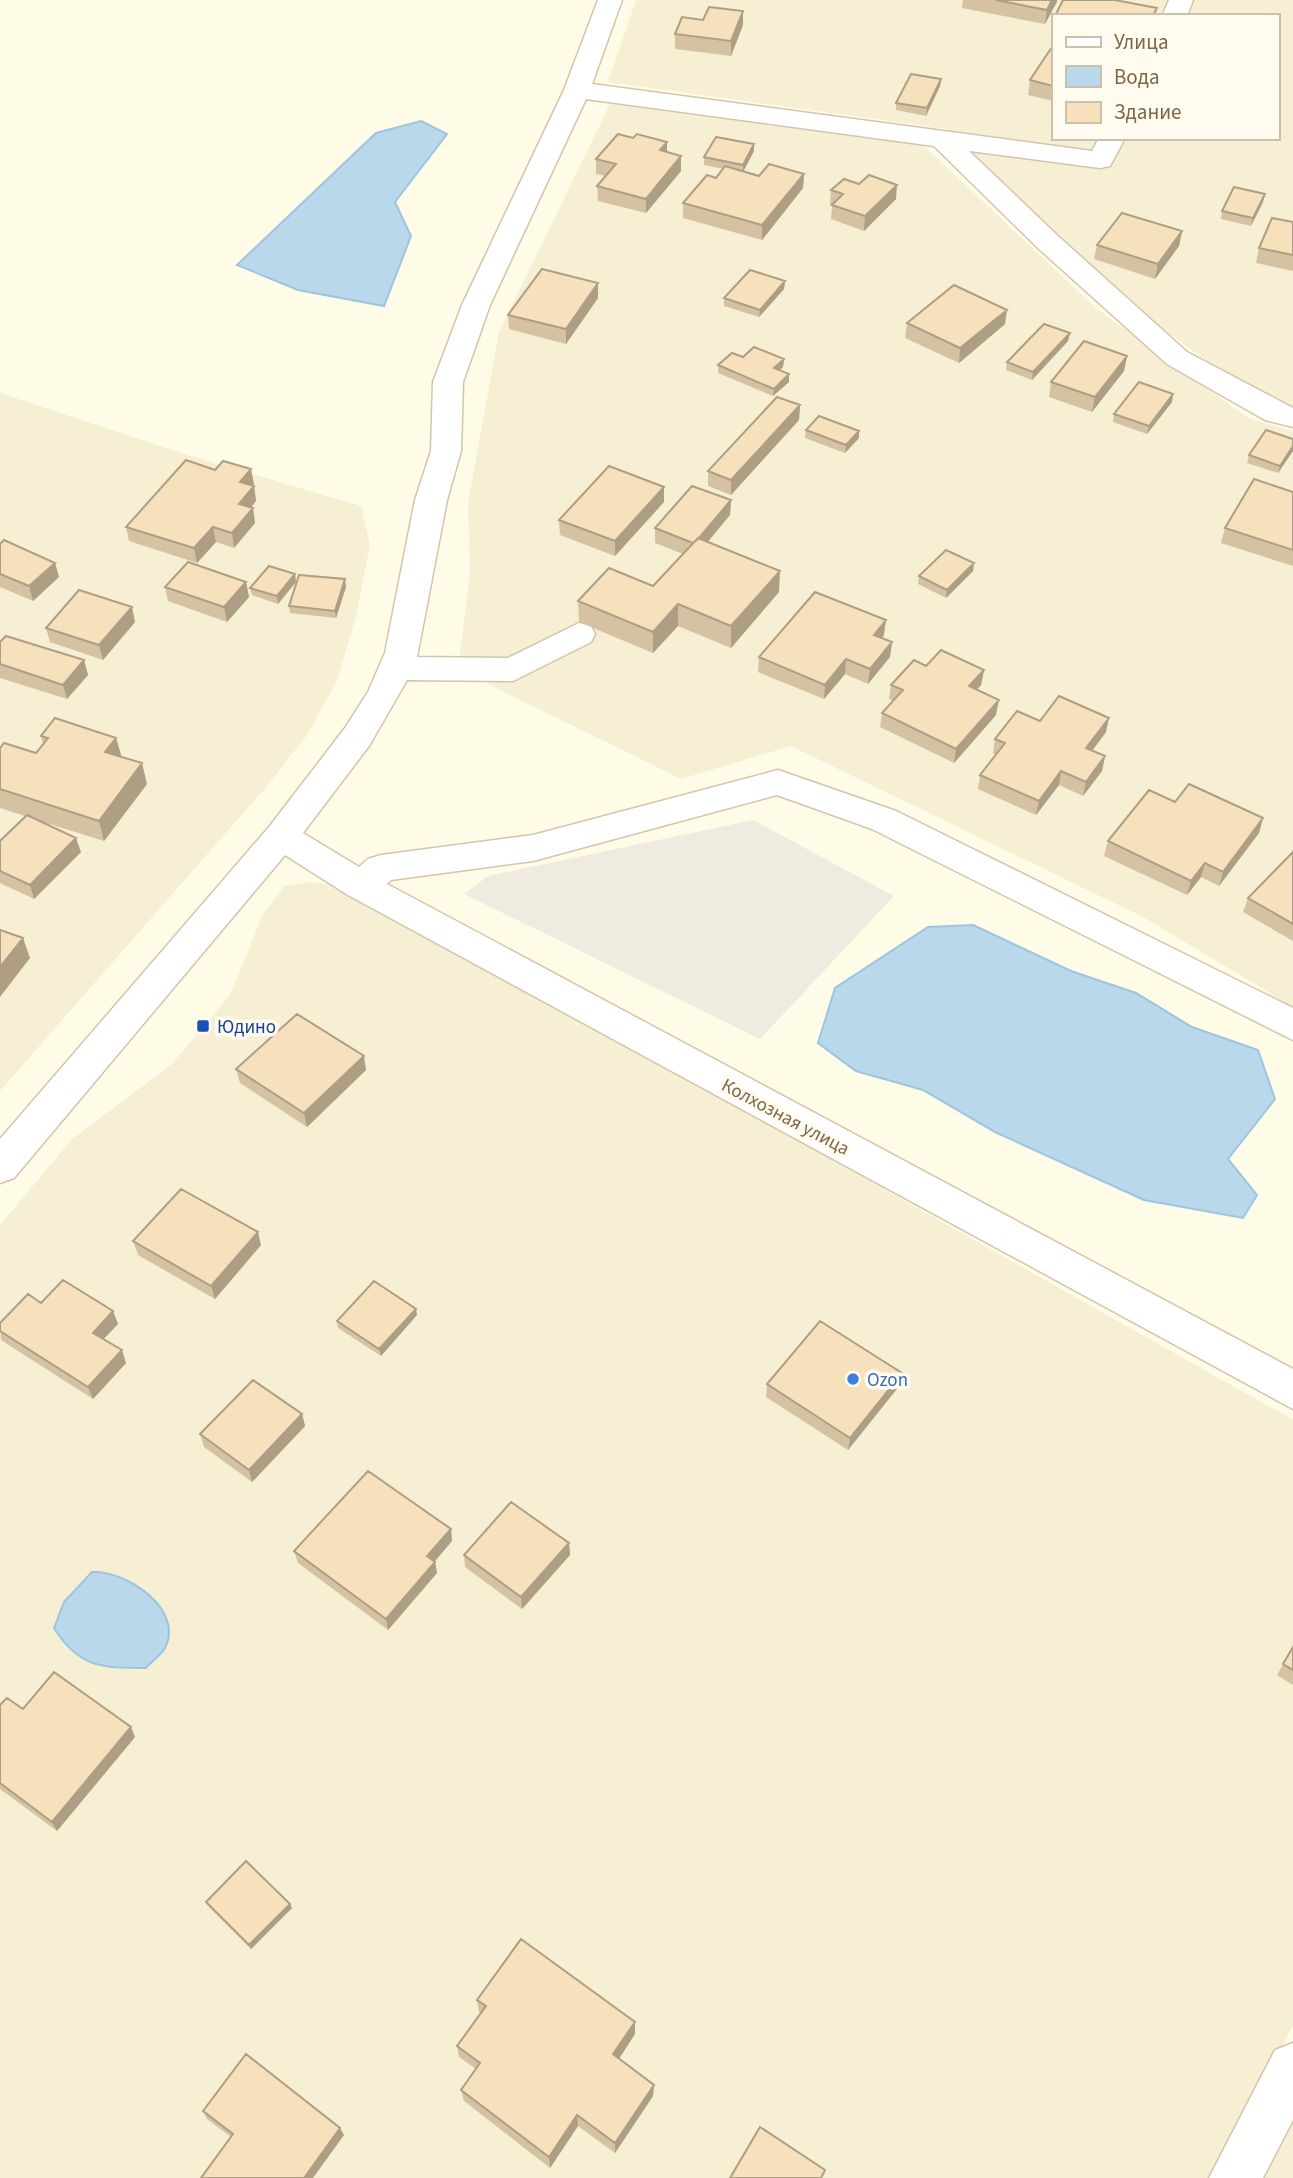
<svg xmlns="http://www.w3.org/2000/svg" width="1293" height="2178" viewBox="0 0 1293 2178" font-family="'Source Sans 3',sans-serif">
<rect width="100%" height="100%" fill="#fefbe7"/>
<path fill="#f7efd4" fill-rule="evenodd" d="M636 0H1293V408L1254 395 1123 300 947 129 608 82ZM1053 16H1277V138H1053Z
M610 104 923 145 1097 309 1248 418 1293 431V1007L1145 918 791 746 681 779 458 669 470 573 468 503 499 332Z
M0 393 181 453 361 506 370 544 356 616 337 681 307 735 267 786 0 1091Z
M309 882 335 885 395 913 1293 1420V2025L1215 2178H0V1225L72 1139 171 1065 230 995 263 914 284 886Z
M1293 2100V2178H1251Z"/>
<path fill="#efebe1" d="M753 820 894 896 760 1039 464 894 488 876Z"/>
<path fill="#b9d8eb" stroke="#9ec5de" stroke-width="2" d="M421 121 447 134 395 202 411 236 384 306 298 290 237 265 376 133Z
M973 925 1071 971 1136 993 1192 1027 1258 1050 1275 1099 1228 1159 1257 1195 1243 1218 1144 1200 995 1132 923 1090 856 1071 818 1043 835 988 928 927Z
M92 1572C125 1570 185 1609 165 1648 161 1655 151 1662 146 1668 102 1668 79 1668 54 1628L64 1602Z"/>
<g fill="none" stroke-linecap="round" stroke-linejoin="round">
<g stroke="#d3c5ab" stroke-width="3">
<path id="minor" d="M598 0H622L592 84 1092 151 1099 138H1125L1110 166 1100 168 969 151 1059 237 1187 352 1293 408V427L1265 420 1167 364 1039 249 934 146 586 99 490 305 463 382 461 451 447 500 417 657 508 658 579 623 591 626 595 634 591 642 513 681 407 680 369 746 303 833 359 867 368 859 381 855 533 835 778 770 896 811 1293 1008V1040L872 829 777 795 533 861 391 880 387 884 1293 1369V1409L348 895 285 855 14 1178 0 1183V1139L269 827 345 728 368 692 385 653 415 500 431 451 433 382 462 305 564 90Z
M1169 0H1193L1187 16H1162Z
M1293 2043V2120L1263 2178H1209L1275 2050Z"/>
</g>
<use href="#minor" fill="#fff" fill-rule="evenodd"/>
</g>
<path fill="#d4c2a2" d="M963 0H1057L1045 24 962 8Z
M743 11V25L731 56 675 49V34L703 20Z
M1053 48V101L1028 95 1030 80Z
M941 79 940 86 926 116 896 110V103Z
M633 138 667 142V152L681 171 646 213 598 201 597 186 606 176 596 174V159Z
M754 144V151L743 172 759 176 804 174 803 188 762 240 683 218V203L716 178 724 169 704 165V157Z
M831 190 896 199 864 231 831 219 832 206 830 205Z
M1265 194 1263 202 1251 226 1221 219 1222 211Z
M1293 222V271L1256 263 1259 248Z
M1182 231 1179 246 1155 279 1094 259 1097 245Z
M785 281 784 289 759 317 724 306V298Z
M598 298 566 344 509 329 508 315Z
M907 323 1005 324 959 363 905 338Z
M1070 333 1068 341 1032 380 1006 370 1007 362Z
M1127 356 1124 371 1092 412 1049 397 1051 382Z
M743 357 784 359 783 367 779 371 789 374V382L773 396 718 373V365Z
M1173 394 1172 402 1147 434 1113 422 1114 414Z
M800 405 799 420 731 495 708 486V471Z
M806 430 859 431V438L845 453 805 438Z
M1293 439V451L1278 473 1247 463 1249 455Z
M254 484 252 486H254L256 501 251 508H253L255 523 234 548 216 542 197 563 129 541 126 527Z
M664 487V502L615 556 560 535 559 520Z
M1293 492V566L1221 543 1225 528Z
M731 500 730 515 708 542 779 592 731 648 678 626 653 653 579 622 578 601 653 586 683 554 655 543V528Z
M0 544 55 563 59 577 33 601 0 587Z
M974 563 973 571 946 598 918 584 919 576Z
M295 574 296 582 278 604 252 595 250 588Z
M246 582 249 597 227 622 168 601 165 587Z
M346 587 336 618 290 613 289 606Z
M135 622 103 660 50 642 46 628Z
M884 635 882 638 892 642 890 657 868 684 845 674 824 699 758 672 759 657Z
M0 642 84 660 88 675 67 699 0 678Z
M926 666 984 670 981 685 976 690 996 715 954 763 880 727 882 713 893 701 889 699 891 685Z
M1040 721 1106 732 1092 751 1105 756 1102 771 1083 796 1059 785 1036 815 978 789 980 775 996 755 993 753 995 739Z
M41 736 116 738 121 757 147 784 104 841 40 821 81 852 34 899 0 883V841L25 816 0 808V748L36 753 43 744Z
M1175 802 1263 818 1259 833 1219 886 1201 877 1187 895 1104 856 1108 841Z
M1293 852V941L1243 912 1248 898Z
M236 1069 366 1070 307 1127 240 1083Z
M133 1241 261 1245 215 1299 138 1255Z
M41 1303 113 1311 118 1324 103 1339 126 1363 93 1399 1 1340 0 1323Z
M417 1315 381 1356 338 1328 337 1321Z
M902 1373 900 1385 848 1450 766 1397 767 1384Z
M302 1414 305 1426 252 1482 204 1447 200 1434Z
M451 1529 452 1541 435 1561 437 1573 388 1630 298 1563 294 1551Z
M569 1543 570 1555 522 1609 465 1567 464 1555Z
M1293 1647V1685L1277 1675Z
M0 1705 135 1737 57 1831 0 1789Z
M206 1902 292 1908 251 1949 208 1906Z
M477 2000 635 2022V2034L619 2059 654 2085 653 2096 615 2153 578 2126 550 2168 464 2101 461 2090 476 2069 459 2057 457 2046 480 2013 479 2012Z
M203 2111 344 2135 231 2137 207 2119Z"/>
<path fill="#ad9e84" d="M1052 0H1057V2L1045 24 1047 10Z
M743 11V25L731 56V41Z
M941 79 940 86 926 116 927 108Z
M667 142V156L660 150Z
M754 144V151L743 172V165Z
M681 156V171L646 213V199Z
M804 174 803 188 762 240V225Z
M897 185 896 199 864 231 865 216Z
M1265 194 1263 202 1251 226 1253 218Z
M1182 231 1179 246 1155 279 1158 264Z
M785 281 784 289 759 317 760 310Z
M598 283V298L566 344V329Z
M1007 310 1005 324 959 363 960 348Z
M1070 333 1068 341 1032 380 1033 372Z
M1127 356 1124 371 1092 412 1095 397Z
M784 359 783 367 773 376 774 368Z
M789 374V382L773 396 774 389Z
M1173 394 1172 402 1147 434 1149 426Z
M800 405 799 420 731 495V480Z
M859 431V438L845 453 846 445Z
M1293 446V451L1278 473 1280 466Z
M251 469 254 484 243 497 240 482Z
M254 486 256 501 241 519 239 504Z
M664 487V502L615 556V541Z
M731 500 730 515 694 558V543Z
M253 508 255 523 234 548 232 533Z
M213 527 216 542 197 563 194 548Z
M55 563 59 577 33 601 29 586Z
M974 563 973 571 946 598 947 590Z
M780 571 779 592 731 648V626Z
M295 574 296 582 278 604 277 596Z
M345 579 346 587 336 618 335 611Z
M246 582 249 597 227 622 224 607Z
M678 604V626L653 653V632Z
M132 607 135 622 103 660 99 645Z
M886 620 884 635 872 650 874 635Z
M892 642 890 657 868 684 870 669Z
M846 659 845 674 824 699 825 685Z
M84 660 88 675 67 699 63 685Z
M984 670 981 685 966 701 969 686Z
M999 700 996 715 954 763 956 749Z
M1109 718 1106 732 1083 763 1086 748Z
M116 738 122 758 105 752Z
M1105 756 1102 771 1083 796 1086 782Z
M142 763 147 784 104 841 99 821Z
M1061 771 1059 785 1036 815 1039 801Z
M1263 818 1259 833 1219 886 1223 872Z
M76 838 81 852 34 899 30 885Z
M1205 863 1201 877 1187 895 1191 881Z
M23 938 30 958 0 997V967Z
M364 1056 366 1070 307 1127 304 1113Z
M258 1232 261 1245 215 1299 211 1286Z
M416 1309 417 1315 381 1356 379 1349Z
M113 1311 118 1324 98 1345 93 1333Z
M122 1350 126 1363 93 1399 88 1387Z
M902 1373 900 1385 848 1450 850 1438Z
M302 1414 305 1426 252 1482 249 1470Z
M451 1529 452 1541 429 1568 427 1556Z
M569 1543 570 1555 522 1609 521 1597Z
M435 1562 437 1573 388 1630 386 1619Z
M131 1727 135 1737 57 1831 52 1822Z
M290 1904 292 1908 251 1949 249 1945Z
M635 2022V2034L614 2066 613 2054Z
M654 2085 653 2096 615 2153V2143Z
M577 2115 578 2126 550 2168 549 2157Z
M340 2128 344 2135 313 2178H304Z"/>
<path fill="#f7e1bc" stroke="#ad9e84" stroke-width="2" d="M996 0H1052L1047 10Z
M1063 0H1115L1157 8 1153 16H1063L1056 14Z
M709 7 743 11 731 41 675 34 682 17 703 20Z
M1052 47 1053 48V86L1030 80Z
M911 74 941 79 927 108 896 103Z
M618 134 633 138 637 134 667 142 660 150 681 156 646 199 597 186 616 164 596 159Z
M716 137 754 144 743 165 704 157Z
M769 164 804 174 762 225 683 203 707 175 716 178 725 166 759 176Z
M869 175 897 185 865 216 832 205 843 194 831 190 844 179 859 184Z
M1234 187 1265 194 1253 218 1222 211Z
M1122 213 1182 231 1158 264 1097 245Z
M1272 218 1293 222V255L1259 248Z
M542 269 598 283 566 329 508 315Z
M750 270 785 281 760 310 724 298Z
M954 285 1007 310 960 348 907 323Z
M1044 324 1070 333 1033 372 1007 362Z
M1084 341 1127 356 1095 397 1051 382Z
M754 347 784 359 774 368 789 374 774 389 718 365 732 353 743 357Z
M1139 382 1173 394 1149 426 1114 414Z
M777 397 800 405 731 480 708 471Z
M819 416 859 431 846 445 806 430Z
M1266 430 1293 439V446L1280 466 1249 455Z
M186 460 215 470 223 461 251 469 240 482 254 486 239 504 253 508 232 533 213 527 194 548 126 527Z
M609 466 664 487 615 541 559 520Z
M1254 479 1293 492V550L1225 528Z
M692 486 731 500 699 538 693 543 655 528Z
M698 538 780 571 731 626 678 604 653 632 578 601 609 568 653 586Z
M4 540 55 563 29 586 0 574V544Z
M946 550 974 563 947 590 919 576Z
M188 562 246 582 224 607 165 587Z
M269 566 295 574 277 596 250 588Z
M299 575 345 579 335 611 289 606Z
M79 590 132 607 99 645 46 628Z
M815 592 886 620 874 635 892 642 870 669 846 659 825 685 759 657Z
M6 636 84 660 63 685 0 664V642Z
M941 650 984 670 969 686 999 700 956 749 882 713 903 690 891 685 914 660 926 666Z
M1059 696 1109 718 1086 748 1105 756 1086 782 1061 771 1039 801 980 775 1005 743 995 739 1017 711 1040 721Z
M55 718 116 738 105 752 142 763 99 821 0 789V748L4 743 36 753 48 738 41 736Z
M1189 784 1263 818 1223 872 1205 863 1191 881 1108 841 1149 790 1175 802Z
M27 815 76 838 30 885 0 871V841Z
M1293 852V924L1248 898Z
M0 930 23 938 0 967Z
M297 1014 364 1056 304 1113 236 1069Z
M181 1189 258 1232 211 1286 133 1241Z
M63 1280 113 1311 93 1333 122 1350 88 1387 0 1331V1323L28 1294 41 1303Z
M374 1281 416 1309 379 1349 337 1321Z
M820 1321 902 1373 850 1438 767 1384Z
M253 1380 302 1414 249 1470 200 1434Z
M368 1471 451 1529 427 1556 435 1562 386 1619 294 1551Z
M511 1502 569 1543 521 1597 464 1555Z
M1293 1647V1670L1283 1664Z
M54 1672 131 1727 52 1822 0 1783V1705L7 1698 23 1709Z
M246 1861 290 1904 249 1945 206 1902Z
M521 1939 635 2022 613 2054 654 2085 615 2143 577 2115 549 2157 461 2090 480 2063 457 2046 486 2006 477 2000Z
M246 2054 340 2128 304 2178H201L233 2134 203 2111Z
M760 2127 825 2170 821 2178H730Z"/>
<rect fill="#1a4fb4" stroke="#fffcef" stroke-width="2.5" x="196" y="1019" width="14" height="14" rx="3.5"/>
<circle fill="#3f7fe0" stroke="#fffcef" stroke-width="2.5" cx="853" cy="1379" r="7"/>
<g text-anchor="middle" stroke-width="7" stroke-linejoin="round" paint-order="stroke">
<g font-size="19" fill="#164399" stroke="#fffcef" text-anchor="start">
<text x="217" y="1033">Юдино</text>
</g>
<g font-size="19" fill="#7c6648" stroke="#fffcef">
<text transform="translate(786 1116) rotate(28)" y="7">Колхозная улица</text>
</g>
<g font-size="19" fill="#366cbe" stroke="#fffcef" text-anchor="start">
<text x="867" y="1386">Ozon</text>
</g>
</g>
<rect x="1052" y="14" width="228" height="126" fill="#fffcef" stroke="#cbc0ac" stroke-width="2"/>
<rect x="1066" y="37" width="35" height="10" fill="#ffffff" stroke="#cbc0ac" stroke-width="2"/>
<text x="1114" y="49" font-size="21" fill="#7c6648">Улица</text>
<rect x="1066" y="66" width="35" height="21" fill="#b9d8eb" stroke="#cbc0ac" stroke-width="2"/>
<text x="1114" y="84" font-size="21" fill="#7c6648">Вода</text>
<rect x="1066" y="102" width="35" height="21" fill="#f7e1bc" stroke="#cbc0ac" stroke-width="2"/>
<text x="1114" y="119" font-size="21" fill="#7c6648">Здание</text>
</svg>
